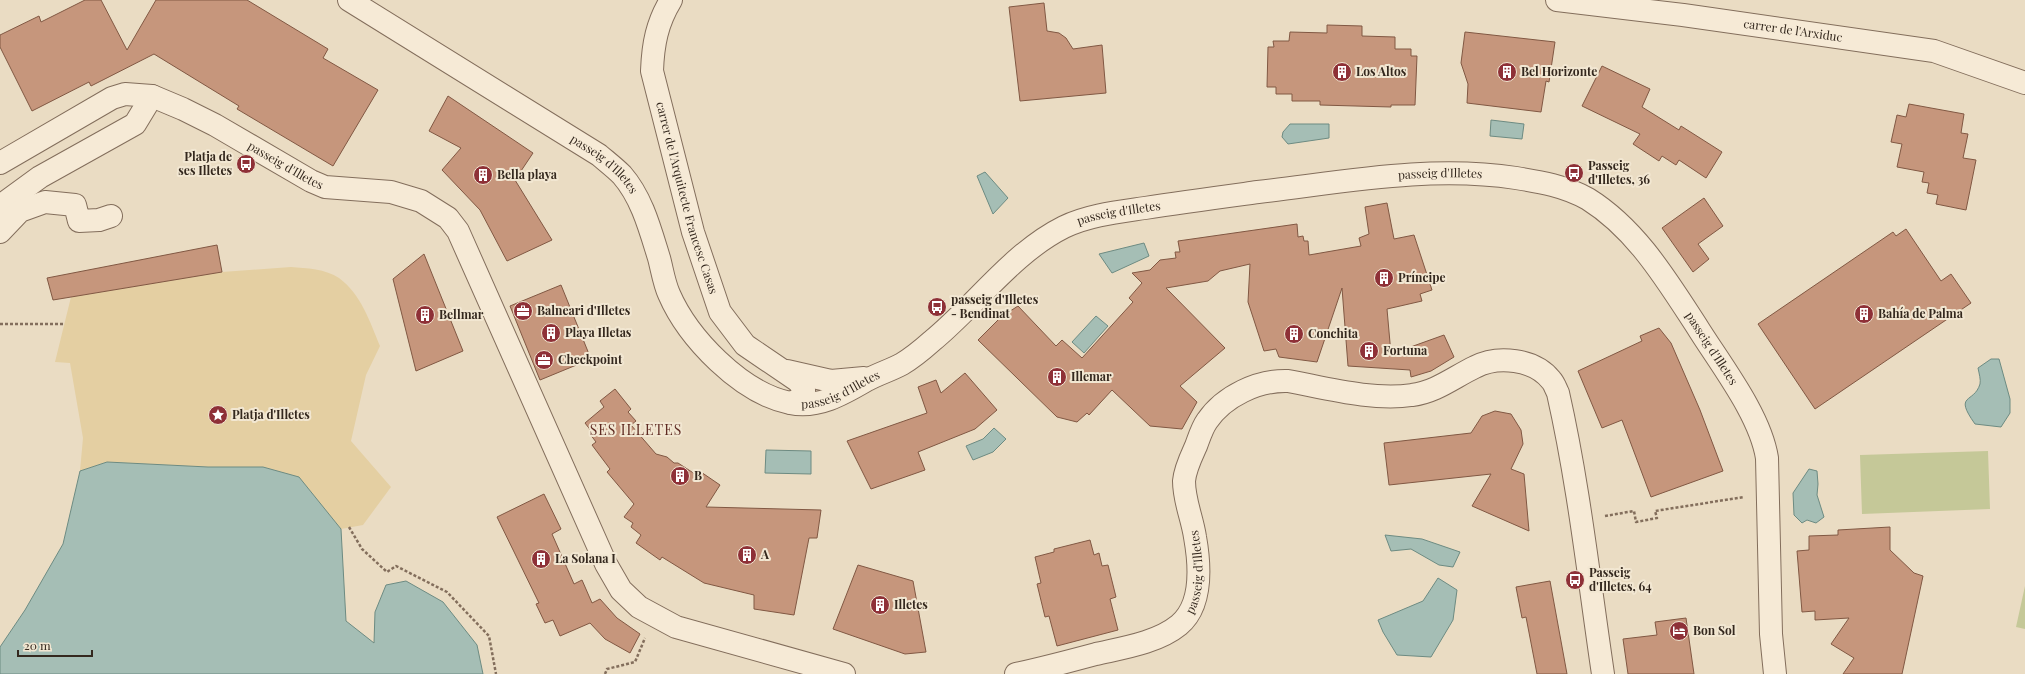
<svg xmlns="http://www.w3.org/2000/svg" width="2025" height="674" viewBox="0 0 2025 674" font-family="'Playfair Display',serif">
<rect width="100%" height="100%" fill="#eadcc3"/>
<path fill="#c5c898" d="M1988 451 1990 509 1862 514 1860 455Z
M2025 586V629L2016 627Z"/>
<path fill="#e4cfa2" d="M291 267C306 268 326 269 339 278 361 294 370 322 380 346L366 375 351 441 391 487 363 525 341 529 299 478 263 467H208L107 462 80 471 83 438 70 363 55 362 71 297 222 272Z"/>
<path fill="#a5beb5" stroke="#6d8b82" d="M1491 120 1524 124 1522 139 1490 136Z
M1290 124H1329V138L1288 144 1282 137 1283 132Z
M985 172 1008 198 993 214 977 176Z
M1144 243 1149 256 1112 273 1099 254Z
M1096 316 1108 326 1084 353 1072 342Z
M1991 359H1999L2010 399V413L2001 427 1975 424C1953 393 1974 404 1980 384 1981 380 1979 373 1978 368Z
M994 428 1006 439 993 452 973 460 966 446 983 439Z
M766 450 811 451V474L765 473Z
M107 462 208 467H263L299 477 341 529 346 621 374 643 375 612 386 585 406 581 443 602 477 645 483 674H0V647L25 610 63 544 80 471Z
M1809 469 1817 471 1818 484 1817 495 1824 517 1816 523 1807 520 1802 523 1794 515 1793 493Z
M1385 535 1422 539 1460 552 1453 567 1439 565 1411 549 1391 551Z
M1438 578 1457 590 1453 620 1431 657 1397 655 1383 632 1378 620 1423 601Z"/>
<path fill="#c6967c" stroke="#815843" d="M85 0H101L127 50 156 0H247L328 49 323 58 378 90 333 166 237 109 239 106 154 54 91 86 89 82 32 111 0 47V35L39 16 41 22Z
M1044 3 1047 31 1059 33 1066 38 1073 49 1102 45 1106 93 1020 101 1009 7Z
M1327 25 1362 26V36L1395 37V49H1411V56H1417L1415 105H1391V107L1320 105V101H1292V94H1276V87H1267L1268 47H1274L1273 41H1289L1290 32 1327 33Z
M1465 32 1555 42 1549 82 1546 81 1541 112 1467 103 1468 84 1461 63Z
M1602 66 1650 89 1642 107 1679 130 1681 126 1722 152 1706 178 1679 160 1676 165 1662 156 1659 161 1633 144 1640 134 1582 106Z
M448 96 533 153 515 180 552 240 507 261 480 210 442 170 461 148 429 131Z
M1909 104 1964 114 1961 133 1968 134 1963 158 1976 160 1966 210 1936 204 1938 195 1927 193 1929 183 1922 182 1924 172 1897 167 1902 144 1891 142 1897 115 1906 117Z
M1704 198 1723 226 1698 244 1709 259 1693 272 1662 228Z
M1387 203 1394 239 1414 235 1432 290 1420 294 1422 301 1387 309 1391 354 1444 335 1454 357 1431 371 1411 377 1410 370 1348 366 1342 288 1317 362 1279 357 1276 349 1264 351 1248 302 1250 264 1220 271 1208 281 1166 288 1225 348 1180 386 1197 402 1182 429 1150 426 1112 390 1089 415 1087 413 1077 422 1057 417 978 340 1001 317 1018 306 1056 346 1062 340 1082 358 1133 302 1129 298 1142 283 1132 273 1150 270 1160 260 1176 258 1175 252H1180L1178 241 1297 224 1298 237 1303 236 1304 241H1308L1309 255 1361 246 1359 238 1369 234 1365 207Z
M1906 229 1941 281 1951 274 1971 303 1815 409 1758 324 1893 232 1896 236Z
M217 245 222 272 53 300 47 278Z
M424 254 463 351 416 371 393 279Z
M561 285 591 359 540 380 510 306Z
M1659 328 1671 343 1700 410 1723 471 1651 497 1622 420 1602 428 1578 371 1642 341 1640 336Z
M965 373 997 410 975 429 918 452 925 470 871 489 847 441 927 413 918 387 936 380 941 393Z
M615 389 631 409 628 412 636 421 631 425 656 454 667 457 674 463H678L695 474 698 470 720 485 706 507 821 510 817 538H809L794 615 754 609V595L704 583 662 557 660 560 636 543 641 535 631 527 633 523 624 517 634 504 607 472 610 469 592 445 596 442 590 434 592 432 585 423 604 407 600 401Z
M1495 411 1511 414 1521 430 1523 444 1511 469 1524 474 1529 531 1472 506 1491 474 1389 485 1384 443 1471 433 1482 416Z
M544 494 561 529 552 534 574 584 582 580 592 603 600 599 617 618 640 634 630 653 605 639 590 623 560 636 553 620 545 623 536 604 539 603 497 517Z
M1890 527V550L1914 573 1923 576 1902 674H1843L1854 658 1831 644 1849 618 1815 620V611L1802 612 1797 551 1809 550V536L1838 535V530Z
M1090 540 1094 555 1099 553 1102 566 1108 565 1116 597 1110 599 1118 630 1057 646 1049 616 1045 617 1037 584 1041 583 1035 557 1054 552V549Z
M858 565 913 581 926 652 905 654 833 629Z
M1550 581 1567 674H1537L1526 617 1522 618 1516 587Z
M1686 618 1694 674H1628L1623 639 1657 635 1655 622Z"/>
<g fill="none" stroke-linecap="round" stroke-linejoin="round">
<g stroke="#836e5c" stroke-width="24">
<g id="minor">
<path id="s1" d="M349 0 599 155C606 161 615 168 622 175 642 198 650 229 659 258 662 269 664 283 669 294 688 338 741 393 790 403 818 409 843 394 867 380 878 374 891 370 902 364 912 358 923 349 932 341 976 305 1012 253 1064 227 1089 215 1118 212 1145 208 1183 202 1221 197 1258 192 1344 182 1430 165 1516 178 1541 182 1565 186 1588 199 1636 229 1666 279 1696 325 1720 364 1760 414 1767 458L1771 634 1775 674"/>
<path id="s2" d="M671 0C657 23 653 44 652 71L693 232 720 312 745 345 798 381 804 389V397L791 403"/>
<path id="s3" d="M1557 0 1683 15 1934 51 2025 83"/>
<path id="s4" d="M0 163 112 98 125 94 152 96 183 109 215 125 311 181 325 187 391 192 421 201 448 218 458 231 606 564 621 590 639 607 676 627 844 674"/>
<path d="M0 206 40 177 135 124 152 96"/>
<path d="M0 232 20 211 45 202 75 205 79 221 99 220 111 216"/>
<path d="M787 371 831 381 864 378"/>
<path id="s5" d="M1016 674C1043 668 1070 661 1096 654 1122 648 1157 643 1179 625 1203 605 1200 565 1195 537 1192 517 1184 501 1184 481 1185 469 1191 457 1196 446 1199 438 1202 428 1207 421 1224 396 1258 380 1288 381 1326 388 1373 401 1412 395 1436 392 1454 377 1475 367 1498 355 1534 359 1551 380 1554 383 1556 389 1558 393 1579 486 1589 580 1603 674"/>
</g>
</g>
<path stroke="#836e5c" stroke-width="2.5" stroke-dasharray="3 2" stroke-linecap="butt" d="M0 324H64
M1605 516 1634 511 1636 522 1657 518 1655 511 1744 497
M349 527 362 549 387 572 396 566 447 592 489 636 496 674
M605 674 607 669 635 662 645 638"/>
<use href="#minor" stroke="#f6ead6" stroke-width="22"/>
</g>
<defs>
<g id="building-disc" transform="scale(1)"><circle r="9.5" fill="#8e3037" stroke="#f2e7d2"/><path d="M-4-6H4V6H1V3H-1V6H-4ZM-2.5-4.3h1.7v1.8h-1.7ZM.8-4.3h1.7v1.8H.8ZM-2.5-1h1.7V.8h-1.7ZM.8-1h1.7V.8H.8Z" fill="#fff"/></g>
<g id="bus-disc" transform="scale(1)"><circle r="9.5" fill="#8e3037" stroke="#f2e7d2"/><path d="M-5-6H5V4H4V6H2V4H-2V6H-4V4H-5ZM-3.5-4V0h7V-4ZM-3.5 1.2v1.5H-2V1.2ZM2 1.2v1.5H3.5V1.2Z" fill="#fff"/></g>
<g id="office-disc" transform="scale(1)"><circle r="9.5" fill="#8e3037" stroke="#f2e7d2"/><path d="M-6-3h4V-5.5h4V-3h4V5H-6ZM-1-4.5V-3h2v-1.5ZM-6 0V1H6V0Z" fill="#fff"/></g>
<g id="sight-disc" transform="scale(1)"><circle r="9.5" fill="#8e3037" stroke="#f2e7d2"/><path d="M0-6L1.8-2.2L6-1.7L2.9 1.2L3.7 5.4L0 3.3L-3.7 5.4L-2.9 1.2L-6-1.7L-1.8-2.2Z" fill="#fff"/></g>
<g id="hotel-disc" transform="scale(1)"><circle r="9.5" fill="#8e3037" stroke="#f2e7d2"/><path d="M-6-4.5h1.5V1H6V5H4.5V3h-9V5H-6ZM-4 0a1.8 1.8 0 1 1 3.6 0ZM.5 0V-2.5h3Q6-2.5 6 0Z" fill="#fff"/></g>
</defs>
<g fill-rule="evenodd">
<use href="#building-disc" x="1342" y="72"/>
<use href="#building-disc" x="1507" y="72"/>
<use href="#bus-disc" x="246" y="164"/>
<use href="#bus-disc" x="1574" y="173"/>
<use href="#building-disc" x="483" y="175"/>
<use href="#building-disc" x="1384" y="278"/>
<use href="#bus-disc" x="937" y="307"/>
<use href="#office-disc" x="523" y="311"/>
<use href="#building-disc" x="1864" y="314"/>
<use href="#building-disc" x="425" y="315"/>
<use href="#building-disc" x="551" y="333"/>
<use href="#building-disc" x="1294" y="334"/>
<use href="#building-disc" x="1369" y="351"/>
<use href="#office-disc" x="544" y="360"/>
<use href="#building-disc" x="1057" y="377"/>
<use href="#sight-disc" x="218" y="415"/>
<use href="#building-disc" x="680" y="476"/>
<use href="#building-disc" x="747" y="555"/>
<use href="#building-disc" x="541" y="559"/>
<use href="#bus-disc" x="1575" y="580"/>
<use href="#building-disc" x="880" y="605"/>
<use href="#hotel-disc" x="1679" y="631"/>
</g>
<g text-anchor="middle" stroke-width="4" stroke-linejoin="round" paint-order="stroke">
<g font-size="12" fill="#34281e" stroke="#f2e7d2">
<text dy="4" stroke="none"><textPath href="#s3" startOffset="238">carrer de l'Arxiduc</textPath></text>
<text dy="4" stroke="none"><textPath href="#s4" startOffset="321">passeig d'Illetes</textPath></text>
<text dy="4" stroke="none"><textPath href="#s1" startOffset="304">passeig d'Illetes</textPath></text>
<text dy="4" stroke="none"><textPath href="#s1" startOffset="1336">passeig d'Illetes</textPath></text>
<text dy="4" stroke="none"><textPath href="#s2" startOffset="206">carrer de l'Arquitecte Francesc Casas</textPath></text>
<text dy="4" stroke="none"><textPath href="#s1" startOffset="1012">passeig d'Illetes</textPath></text>
<text dy="4" stroke="none"><textPath href="#s1" startOffset="1683">passeig d'Illetes</textPath></text>
<text dy="4" stroke="none"><textPath href="#s1" startOffset="675">passeig d'Illetes</textPath></text>
<text dy="4" stroke="none"><textPath href="#s5" startOffset="229">passeig d'Illetes</textPath></text>
</g>
<g font-size="12" font-weight="bold" fill="#34281e" stroke="#f2e7d2" text-anchor="start">
<text x="1356" y="76">Los Altos</text>
<text x="1521" y="76">Bel Horizonte</text>
<text x="232" y="161" text-anchor="end">Platja de<tspan x="232" dy="14">ses Illetes</tspan></text>
<text x="1588" y="170">Passeig<tspan x="1588" dy="14">d'Illetes, 36</tspan></text>
<text x="497" y="179">Bella playa</text>
<text x="1398" y="282">Príncipe</text>
<text x="951" y="304">passeig d'Illetes<tspan x="951" dy="14">- Bendinat</tspan></text>
<text x="537" y="315">Balneari d'Illetes</text>
<text x="1878" y="318">Bahía de Palma</text>
<text x="439" y="319">Bellmar</text>
<text x="565" y="337">Playa Illetas</text>
<text x="1308" y="338">Conchita</text>
<text x="1383" y="355">Fortuna</text>
<text x="558" y="364">Checkpoint</text>
<text x="1071" y="381">Illemar</text>
<text x="232" y="419">Platja d'Illetes</text>
<text x="694" y="480">B</text>
<text x="761" y="559">A</text>
<text x="555" y="563">La Solana I</text>
<text x="1589" y="577">Passeig<tspan x="1589" dy="14">d'Illetes, 64</tspan></text>
<text x="894" y="609">Illetes</text>
<text x="1693" y="635">Bon Sol</text>
</g>
<g font-size="14" letter-spacing="1" fill="#5e2a21" stroke="#f2e7d2">
<text x="636" y="435">SES ILLETES</text>
</g>
</g>
<path d="M18 650v6h74v-6" fill="none" stroke="#34281e" stroke-width="2"/>
<text x="24" y="650" font-size="12" fill="#34281e" stroke="#f2e7d2" stroke-width="3" paint-order="stroke">20 m</text>
</svg>
